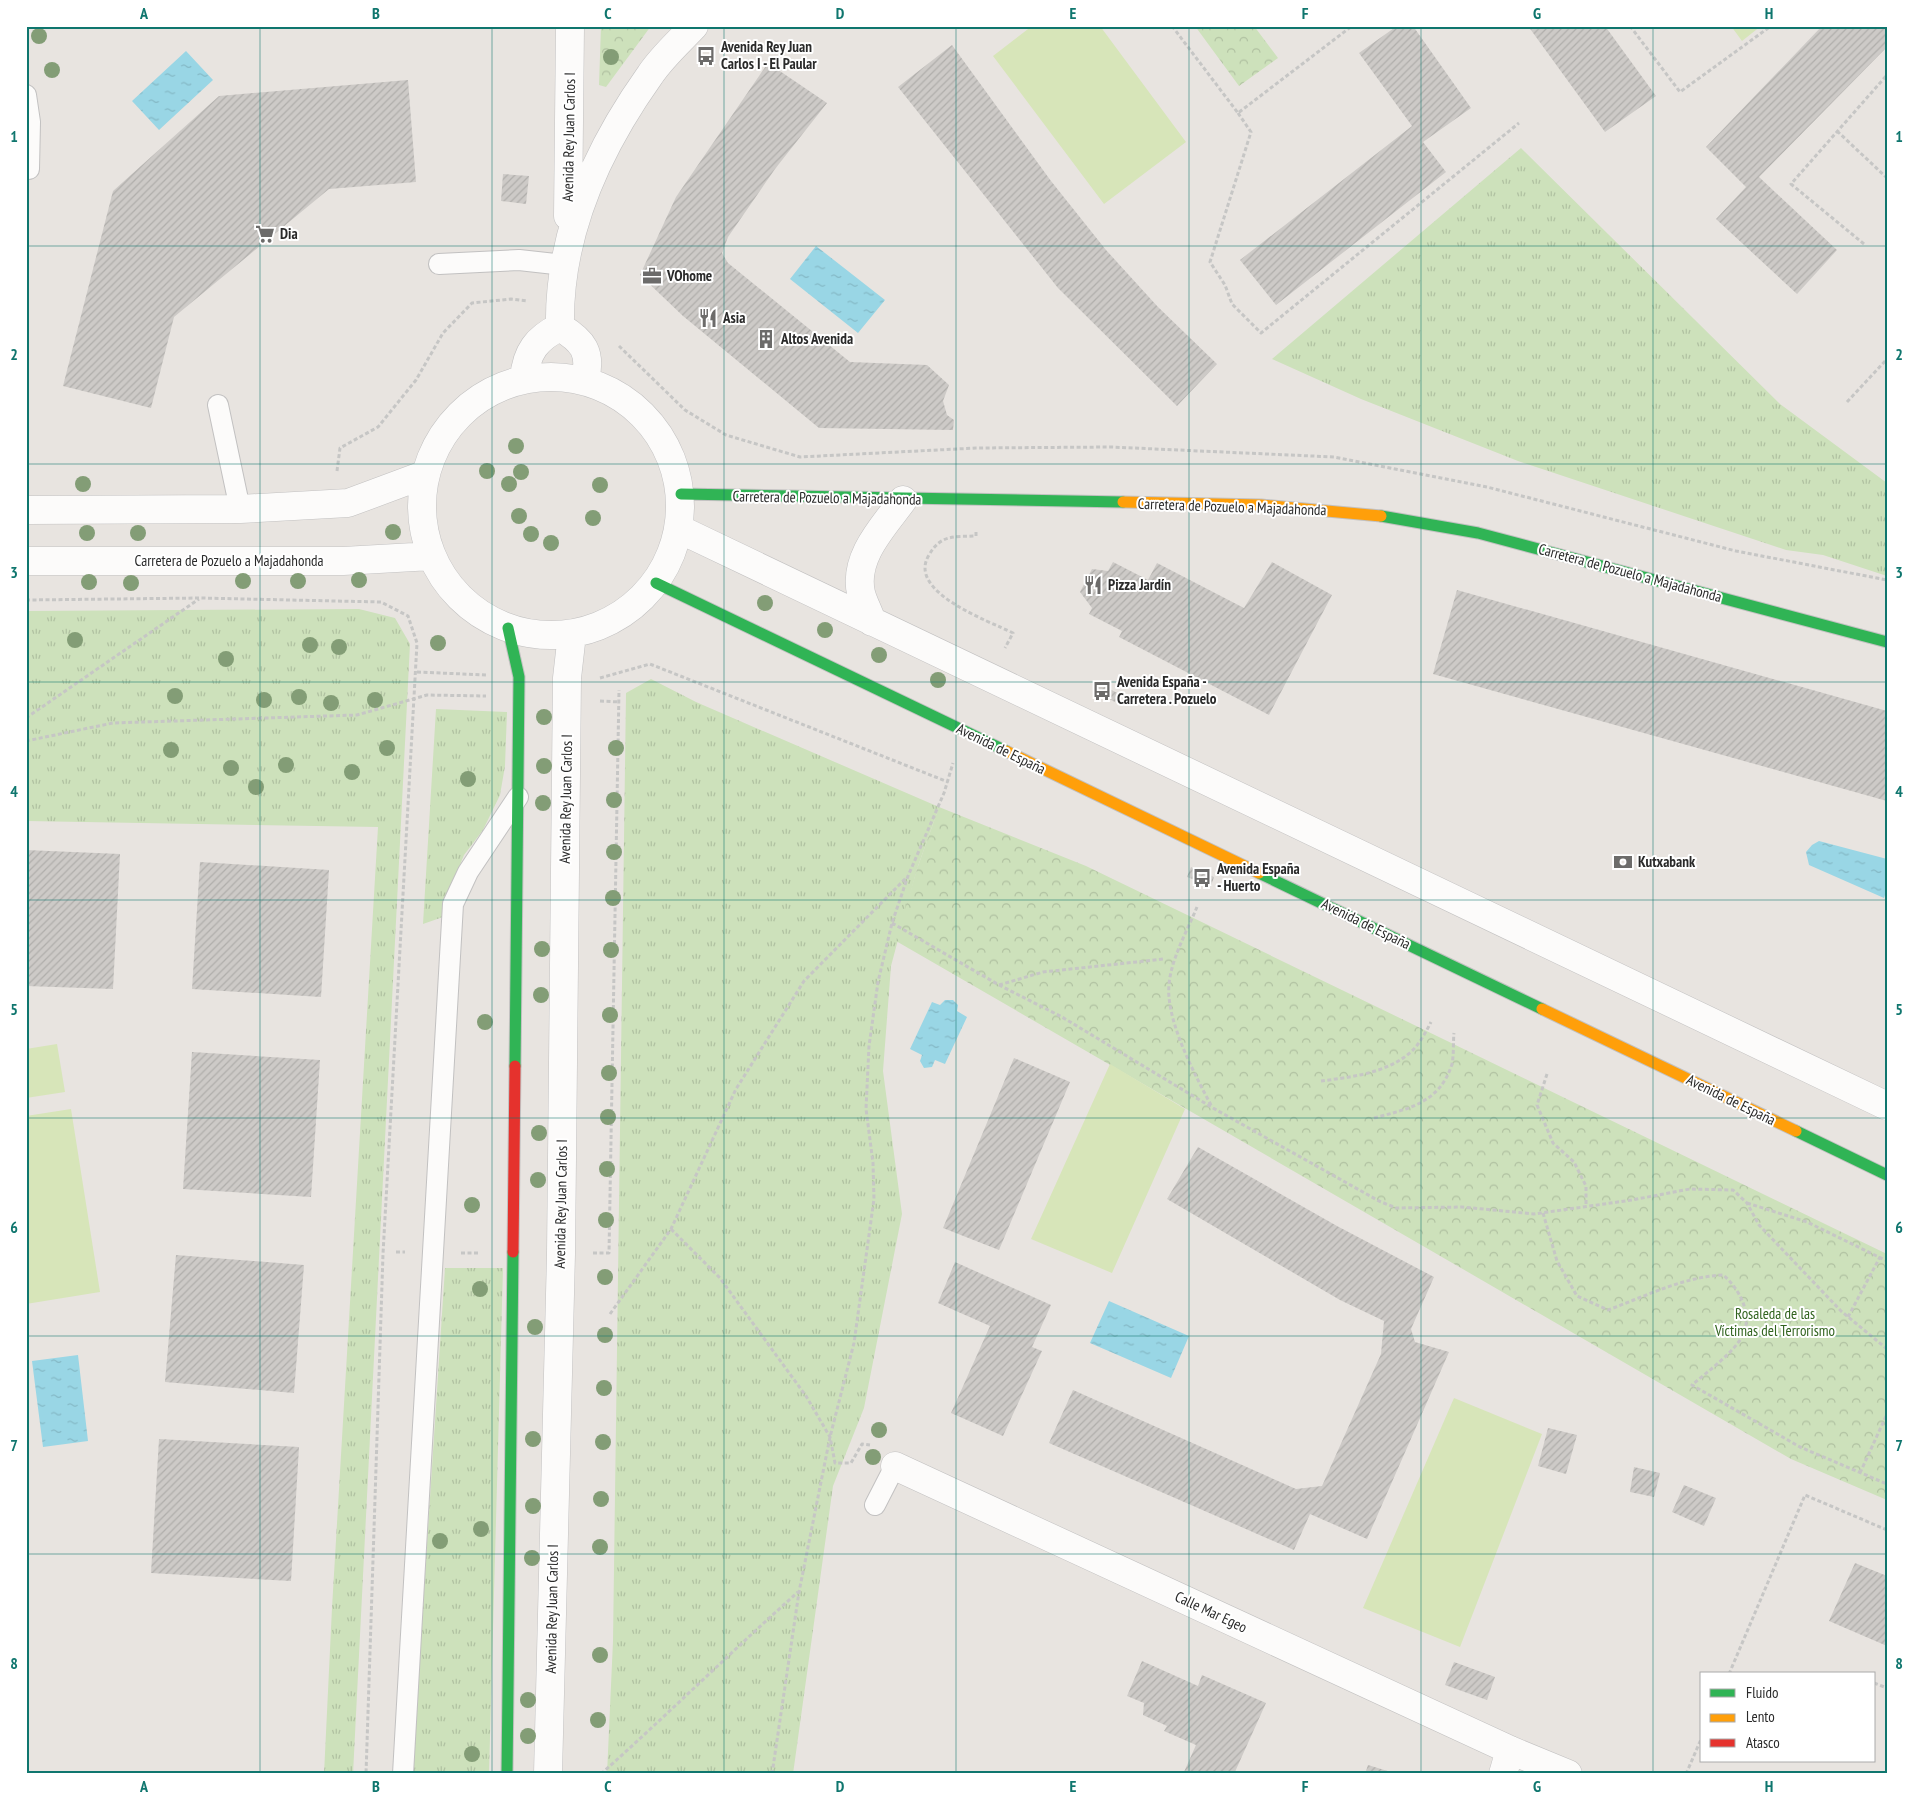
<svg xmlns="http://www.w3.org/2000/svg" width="1913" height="1800" viewBox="0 0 1913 1800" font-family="'PT Sans Narrow',sans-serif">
<defs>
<pattern id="grass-tufts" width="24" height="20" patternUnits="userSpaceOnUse" patternTransform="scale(1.25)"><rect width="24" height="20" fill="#cde1bb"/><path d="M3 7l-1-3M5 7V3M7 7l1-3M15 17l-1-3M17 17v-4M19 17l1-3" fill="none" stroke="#b0c1a1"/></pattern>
<pattern id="forest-crowns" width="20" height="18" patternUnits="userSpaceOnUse" patternTransform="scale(1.25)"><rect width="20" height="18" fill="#cde1bb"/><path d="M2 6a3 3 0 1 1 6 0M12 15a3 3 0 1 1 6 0" fill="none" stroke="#b0c1a1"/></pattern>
<pattern id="water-ripples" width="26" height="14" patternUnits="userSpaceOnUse" patternTransform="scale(1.25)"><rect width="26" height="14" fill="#99d6e5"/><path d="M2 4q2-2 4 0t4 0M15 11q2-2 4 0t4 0" fill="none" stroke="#84b8c5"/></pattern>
<pattern id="building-hatch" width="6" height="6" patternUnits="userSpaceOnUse" patternTransform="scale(1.25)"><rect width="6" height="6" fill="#cdcac7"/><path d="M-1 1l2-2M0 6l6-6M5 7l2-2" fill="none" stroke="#b0aeab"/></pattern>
</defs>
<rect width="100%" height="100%" fill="#e8e4e0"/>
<path fill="url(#grass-tufts)" d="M1521 148 1780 404 1887 483V576L1823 555 1786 550 1518 461 1361 399 1272 359Z
M359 609 395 618 410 644 353 1774H324L332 1608 378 827 26 821V611Z
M651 679 696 702 939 807 917 869 891 966 883 1071 902 1214 864 1408 833 1486 793 1774H607L613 1641 626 693Z
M436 709 507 712 505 766 500 795 483 830 464 855 448 894 443 917 423 924Z
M445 1268H503L489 1774H412Z"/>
<path fill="url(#forest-crowns)" d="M601 26H651L606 87 599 85Z
M1195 26H1254L1278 58 1239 86Z
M939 807 1086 866 1887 1254V1500L1791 1459 896 941 917 869Z"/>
<path fill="#d7e5b9" d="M1032 26H1100L1186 142 1104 204 993 56Z
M1731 26H1761L1742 41Z
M57 1044 65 1092 26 1098V1049Z
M1110 1064 1185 1109 1112 1273 1031 1239Z
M71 1109 100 1292 26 1304V1116Z
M1454 1398 1542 1434 1460 1647 1363 1608Z"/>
<path fill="url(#water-ripples)" d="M186 51 213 80 159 130 132 101Z
M816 246 885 300 858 333 790 279Z
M1819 841 1887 859V889L1884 898 1809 865 1806 852 1812 845Z
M945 1000H953L958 1005 957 1011 967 1017 945 1064 935 1060 932 1067 924 1068 920 1061 922 1055 910 1049 932 1002 940 1005Z
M1109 1301 1189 1336 1171 1378 1090 1343Z
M78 1355 88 1441 43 1447 32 1361Z"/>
<path fill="url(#building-hatch)" d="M1397 26H1413L1471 108 1423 142 1446 172 1276 305 1240 260 1412 126 1359 53Z
M1528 26H1605L1656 96 1605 132Z
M1822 26H1887V47L1759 177 1837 250 1797 294 1716 219 1746 187 1706 147Z
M952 45 1051 181 1106 250 1158 307 1217 364 1177 406 1058 288 898 87Z
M768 63 827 103 775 169 728 237 722 253 728 263 850 362 927 365 949 385 943 401 947 415 954 420 953 430 819 428 683 316 640 275 676 197Z
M408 80 416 182 329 189 174 317 151 408 63 386 113 191 219 96Z
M503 174 529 176 526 204 501 201Z
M1113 562 1148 580 1157 563 1244 608 1272 562 1332 595 1269 715 1119 637 1122 631 1089 614 1092 608 1080 592 1092 569 1108 571Z
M1457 590 1887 711V801L1433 674Z
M1097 682 1119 694 1115 702 1093 691Z
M26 850 120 854 113 989 26 986Z
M200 862 329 870 321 997 192 989Z
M1191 867 1214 877 1211 886 1187 877Z
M192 1052 320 1060 311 1197 183 1189Z
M1014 1058 1070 1082 999 1250 943 1228Z
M1198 1147 1337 1226 1434 1277 1411 1329 1415 1342 1449 1352 1367 1539 1310 1514 1294 1550 1049 1443 1073 1390 1296 1489 1322 1486 1381 1354 1384 1321 1340 1300 1167 1199Z
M176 1255 304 1265 294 1393 165 1382Z
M955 1262 1051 1305 1032 1347 1042 1351 1003 1436 951 1413 990 1326 938 1303Z
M1548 1428 1577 1435 1566 1474 1538 1466Z
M159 1439 299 1447 291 1581 151 1573Z
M1634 1467 1660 1473 1654 1497 1630 1492Z
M1684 1485 1716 1498 1704 1526 1672 1512Z
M1855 1563 1887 1576V1646L1829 1621Z
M1142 1661 1198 1686 1202 1675 1266 1703 1234 1774 1184 1772 1196 1745 1164 1731 1167 1726 1143 1715 1144 1703 1127 1696Z
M1454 1662 1495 1677 1487 1700 1445 1685Z
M1368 1765 1394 1773V1774H1365Z"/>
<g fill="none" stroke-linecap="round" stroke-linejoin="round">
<g stroke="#c2c1c1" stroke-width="22">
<path id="lane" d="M26 95 30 122 29 169H26
M439 264 519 260 564 265
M218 405 240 509
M875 1505 895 1466
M403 1774 453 904 468 872 518 797"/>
</g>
<g stroke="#c2c1c1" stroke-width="29">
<path id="street" d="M568 216 570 26
M560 327C558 235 598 148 650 75 662 57 679 42 694 26
M560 327C583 341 592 352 585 380
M422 506a129 129 0 1 1 258 0a129 129 0 1 1-258 0Z
M524 379C526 352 537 338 560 327
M26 510 240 509 348 503 426 474
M679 529 1887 1106
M26 561H343L432 556
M872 622C869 612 863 602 861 593 853 557 884 526 903 500
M895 1466 1510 1750 1568 1774
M548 1774 561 1254 567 678 572 634
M1503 1774 1510 1750"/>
</g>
<g stroke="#c2c1c1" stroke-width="13">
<path id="fast" d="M681 494 1123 502
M1381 516 1478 533 1887 642
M656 583 1006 751
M508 628 519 677 515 1066
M1259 873 1542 1009
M1796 1131 1887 1175
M507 1774 513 1252"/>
</g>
<g stroke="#c2c1c1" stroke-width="13">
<path id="slow" d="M1123 502 1261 505 1381 516
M1006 751 1259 873
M1542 1009 1796 1131"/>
</g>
<g stroke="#c2c1c1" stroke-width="13">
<path id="jam" d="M513 1252 515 1066"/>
</g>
<path stroke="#c6c6c5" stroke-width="3" stroke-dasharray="4 2.5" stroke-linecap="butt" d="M1172 26 1238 113 1352 26
M1630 26 1680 92 1771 26
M1238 113 1251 132 1210 262 1225 285 1232 304 1261 333 1519 123
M1837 131 1887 178
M1864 244 1791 184 1887 75
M619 346 685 410 726 435 800 457 976 448 1111 447 1334 457 1487 487 1736 551 1887 580
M1847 402 1887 359
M337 471 340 448 378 427 416 380 443 333 472 303 511 299 527 301
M976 532V536C954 537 941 534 929 555 906 592 989 621 1013 633L1005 648
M26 600 200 598 381 602 408 616 417 643 383 1254 366 1774
M417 672 486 675
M600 678 650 664 948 782
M600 701 620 702
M26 718 199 599
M26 741 113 723 357 715 427 695 486 696
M1197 907C1186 934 1166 967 1169 997 1172 1032 1196 1077 1212 1107
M892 923 999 985 1062 1017 1213 1108 1379 1201 1396 1208 1462 1207 1534 1214 1632 1200 1690 1189 1733 1190 1747 1203 1759 1225 1841 1311 1887 1349
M999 985 1043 972 1164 959
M1547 1074 1537 1105 1553 1143 1574 1162 1586 1186V1206
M1321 1081C1352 1077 1388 1073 1412 1051 1420 1043 1426 1032 1431 1022
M1374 1118C1408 1109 1440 1103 1452 1064 1454 1054 1453 1042 1454 1033
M1747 1203 1807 1222 1887 1261
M1543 1213 1557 1261 1577 1296 1608 1310C1646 1296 1683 1277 1723 1275 1739 1288 1754 1315 1742 1337 1731 1355 1708 1371 1692 1385L1800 1447 1887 1484
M671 1229 720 1278 806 1396 830 1437 835 1463H851L862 1444 870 1445
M396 1252H405
M461 1253H480
M593 1253H609L619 690
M610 1314 671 1229 736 1089 804 981 907 877
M1848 1317 1880 1257
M1860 1473 1887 1414
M1729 1674 1805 1495 1887 1530
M1874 1683 1887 1688
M601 1774C668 1714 732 1651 798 1592
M772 1774 799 1592 830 1437 854 1343 874 1199 873 1163 866 1109 869 1046 878 982 892 923 908 876 944 793 953 763
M1686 1774 1702 1737"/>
<use href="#lane" stroke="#fcfbfa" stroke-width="20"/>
<use href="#street" stroke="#fcfbfa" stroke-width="28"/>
<use href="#fast" stroke="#30b455" stroke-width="11"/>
<use href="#slow" stroke="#ff9f0a" stroke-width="11"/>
<use href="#jam" stroke="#e5322d" stroke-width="11"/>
</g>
<g fill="#839d76">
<circle cx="39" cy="36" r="8"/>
<circle cx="611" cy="57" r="8"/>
<circle cx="52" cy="70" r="8"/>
<circle cx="516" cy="446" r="8"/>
<circle cx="487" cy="471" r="8"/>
<circle cx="521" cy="472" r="8"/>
<circle cx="83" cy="484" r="8"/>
<circle cx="509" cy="484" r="8"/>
<circle cx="600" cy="485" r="8"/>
<circle cx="519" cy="516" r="8"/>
<circle cx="593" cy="518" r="8"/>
<circle cx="393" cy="532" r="8"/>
<circle cx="87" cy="533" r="8"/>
<circle cx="138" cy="533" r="8"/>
<circle cx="531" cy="534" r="8"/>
<circle cx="551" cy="543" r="8"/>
<circle cx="359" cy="580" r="8"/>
<circle cx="243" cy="581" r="8"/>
<circle cx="298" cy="581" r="8"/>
<circle cx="89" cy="582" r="8"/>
<circle cx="131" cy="583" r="8"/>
<circle cx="765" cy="603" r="8"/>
<circle cx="825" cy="630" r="8"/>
<circle cx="75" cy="640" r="8"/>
<circle cx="438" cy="643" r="8"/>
<circle cx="310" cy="645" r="8"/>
<circle cx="339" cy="647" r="8"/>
<circle cx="879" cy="655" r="8"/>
<circle cx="226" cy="659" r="8"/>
<circle cx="938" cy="680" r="8"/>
<circle cx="175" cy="696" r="8"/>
<circle cx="299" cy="697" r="8"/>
<circle cx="264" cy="700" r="8"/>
<circle cx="375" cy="700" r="8"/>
<circle cx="331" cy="703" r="8"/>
<circle cx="544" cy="717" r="8"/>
<circle cx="387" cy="748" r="8"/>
<circle cx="616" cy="748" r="8"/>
<circle cx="171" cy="750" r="8"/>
<circle cx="286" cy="765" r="8"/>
<circle cx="544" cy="766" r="8"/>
<circle cx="231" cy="768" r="8"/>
<circle cx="352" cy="772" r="8"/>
<circle cx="468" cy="779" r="8"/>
<circle cx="256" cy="787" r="8"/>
<circle cx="614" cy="800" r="8"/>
<circle cx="543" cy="803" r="8"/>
<circle cx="614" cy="852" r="8"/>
<circle cx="613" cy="898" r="8"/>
<circle cx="542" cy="949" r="8"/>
<circle cx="611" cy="950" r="8"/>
<circle cx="541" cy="995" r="8"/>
<circle cx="610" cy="1015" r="8"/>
<circle cx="485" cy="1022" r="8"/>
<circle cx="609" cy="1073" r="8"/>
<circle cx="608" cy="1117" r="8"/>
<circle cx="539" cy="1133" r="8"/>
<circle cx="607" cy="1169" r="8"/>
<circle cx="538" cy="1180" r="8"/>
<circle cx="472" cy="1205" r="8"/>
<circle cx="606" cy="1220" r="8"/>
<circle cx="605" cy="1277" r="8"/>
<circle cx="480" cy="1289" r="8"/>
<circle cx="535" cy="1327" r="8"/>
<circle cx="605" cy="1335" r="8"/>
<circle cx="604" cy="1388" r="8"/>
<circle cx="879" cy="1430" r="8"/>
<circle cx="533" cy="1439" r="8"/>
<circle cx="603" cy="1442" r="8"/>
<circle cx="873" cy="1457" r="8"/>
<circle cx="601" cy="1499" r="8"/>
<circle cx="533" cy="1506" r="8"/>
<circle cx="481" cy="1529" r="8"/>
<circle cx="440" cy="1541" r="8"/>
<circle cx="600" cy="1547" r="8"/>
<circle cx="532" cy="1558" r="8"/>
<circle cx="600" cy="1655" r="8"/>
<circle cx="528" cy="1700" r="8"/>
<circle cx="598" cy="1720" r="8"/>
<circle cx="528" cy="1736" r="8"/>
<circle cx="472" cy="1754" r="8"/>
</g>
<path fill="none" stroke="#0f766e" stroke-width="1" stroke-opacity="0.55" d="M260 26V1774M492 26V1774M724 26V1774M956 26V1774M1189 26V1774M1421 26V1774M1653 26V1774M26 246H1887M26 464H1887M26 682H1887M26 900H1887M26 1118H1887M26 1336H1887M26 1554H1887"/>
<defs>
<g id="bus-bare" transform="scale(1.5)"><path d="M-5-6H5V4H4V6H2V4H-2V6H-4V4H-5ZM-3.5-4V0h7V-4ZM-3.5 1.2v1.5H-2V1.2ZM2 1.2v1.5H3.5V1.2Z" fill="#6c6b6a" stroke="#fff" stroke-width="2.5" paint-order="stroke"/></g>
<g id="supermarket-bare" transform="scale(1.5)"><path d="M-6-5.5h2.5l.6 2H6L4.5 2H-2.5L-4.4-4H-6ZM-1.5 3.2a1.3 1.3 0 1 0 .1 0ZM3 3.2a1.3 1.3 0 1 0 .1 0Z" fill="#6c6b6a" stroke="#fff" stroke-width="2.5" paint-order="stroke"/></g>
<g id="office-bare" transform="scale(1.5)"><path d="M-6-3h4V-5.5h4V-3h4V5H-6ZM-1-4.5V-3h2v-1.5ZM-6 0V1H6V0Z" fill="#6c6b6a" stroke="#fff" stroke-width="2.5" paint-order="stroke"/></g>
<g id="restaurant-bare" transform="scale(1.5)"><path d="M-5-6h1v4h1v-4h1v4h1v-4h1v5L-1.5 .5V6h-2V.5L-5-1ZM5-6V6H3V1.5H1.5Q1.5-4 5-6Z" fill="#6c6b6a" stroke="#fff" stroke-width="2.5" paint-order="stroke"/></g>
<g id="building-bare" transform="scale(1.5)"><path d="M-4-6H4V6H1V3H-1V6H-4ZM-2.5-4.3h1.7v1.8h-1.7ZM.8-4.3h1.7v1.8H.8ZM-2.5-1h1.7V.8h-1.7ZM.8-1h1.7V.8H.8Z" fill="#6c6b6a" stroke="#fff" stroke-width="2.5" paint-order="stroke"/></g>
<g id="bank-bare" transform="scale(1.5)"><path d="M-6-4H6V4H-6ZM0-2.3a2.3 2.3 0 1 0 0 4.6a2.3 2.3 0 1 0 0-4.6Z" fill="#6c6b6a" stroke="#fff" stroke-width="2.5" paint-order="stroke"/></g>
</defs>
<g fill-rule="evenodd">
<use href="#bus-bare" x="706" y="56"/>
<use href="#supermarket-bare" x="265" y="234"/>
<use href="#office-bare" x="652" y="276"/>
<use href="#restaurant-bare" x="708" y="318"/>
<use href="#building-bare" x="766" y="339"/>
<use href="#restaurant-bare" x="1093" y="585"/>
<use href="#bus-bare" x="1102" y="691"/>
<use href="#bank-bare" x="1623" y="862"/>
<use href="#bus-bare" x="1202" y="878"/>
</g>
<g text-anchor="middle" stroke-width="4" stroke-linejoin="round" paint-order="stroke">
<g font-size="15" font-weight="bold" fill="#2a2a2a" stroke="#fff" text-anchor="start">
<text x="721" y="52">Avenida Rey Juan<tspan x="721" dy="17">Carlos I - El Paular</tspan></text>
<text x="280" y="239">Dia</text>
<text x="667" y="281">VOhome</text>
<text x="723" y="323">Asia</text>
<text x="781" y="344">Altos Avenida</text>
<text x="1108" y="590">Pizza Jardín</text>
<text x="1117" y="687">Avenida España -<tspan x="1117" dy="17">Carretera . Pozuelo</tspan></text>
<text x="1638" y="867">Kutxabank</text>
<text x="1217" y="874">Avenida España<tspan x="1217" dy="17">- Huerto</tspan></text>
</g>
<g font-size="15" fill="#2a2a2a" stroke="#fff">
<text transform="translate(569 137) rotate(-89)" y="5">Avenida Rey Juan Carlos I</text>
<text transform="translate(827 498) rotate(1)" y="5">Carretera de Pozuelo a Majadahonda</text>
<text transform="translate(1232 507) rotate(2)" y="5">Carretera de Pozuelo a Majadahonda</text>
<text x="229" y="566">Carretera de Pozuelo a Majadahonda</text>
<text transform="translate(1630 573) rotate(15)" y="5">Carretera de Pozuelo a Majadahonda</text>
<text transform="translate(1001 749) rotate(26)" y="5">Avenida de España</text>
<text transform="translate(566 799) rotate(-89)" y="5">Avenida Rey Juan Carlos I</text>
<text transform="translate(1366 924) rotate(26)" y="5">Avenida de España</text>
<text transform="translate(1731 1100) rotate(26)" y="5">Avenida de España</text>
<text transform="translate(561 1204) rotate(-89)" y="5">Avenida Rey Juan Carlos I</text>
<text transform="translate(552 1609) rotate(-89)" y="5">Avenida Rey Juan Carlos I</text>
<text transform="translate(1211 1612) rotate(25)" y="5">Calle Mar Egeo</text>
</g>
<g font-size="15" fill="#31631f" stroke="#fff">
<text x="1775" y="1319">Rosaleda de las<tspan x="1775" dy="17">Víctimas del Terrorismo</tspan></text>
</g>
</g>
<rect width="1913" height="1800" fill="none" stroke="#ffffff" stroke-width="55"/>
<rect x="1700" y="1672" width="175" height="90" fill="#ffffff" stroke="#aaaaaa"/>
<rect x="1710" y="1689" width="25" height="8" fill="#30b455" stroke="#aaaaaa"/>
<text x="1746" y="1698" font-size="15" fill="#2a2a2a">Fluido</text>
<rect x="1710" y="1714" width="25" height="8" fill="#ff9f0a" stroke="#aaaaaa"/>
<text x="1746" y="1722" font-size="15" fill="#2a2a2a">Lento</text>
<rect x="1710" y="1739" width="25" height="8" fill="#e5322d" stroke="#aaaaaa"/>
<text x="1746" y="1748" font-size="15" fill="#2a2a2a">Atasco</text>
<rect x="28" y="28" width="1858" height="1744" fill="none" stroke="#0f766e" stroke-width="2"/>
<g font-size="16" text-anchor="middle" font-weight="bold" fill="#0f766e">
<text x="144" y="19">A</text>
<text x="376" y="19">B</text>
<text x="608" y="19">C</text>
<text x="840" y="19">D</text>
<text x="1073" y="19">E</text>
<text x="1305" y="19">F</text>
<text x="1537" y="19">G</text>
<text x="1769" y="19">H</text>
<text x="14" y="142">1</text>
<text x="1899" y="142">1</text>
<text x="14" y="360">2</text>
<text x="1899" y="360">2</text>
<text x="14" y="578">3</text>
<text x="1899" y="578">3</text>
<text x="14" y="797">4</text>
<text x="1899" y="797">4</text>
<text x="14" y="1015">5</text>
<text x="1899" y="1015">5</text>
<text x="14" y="1233">6</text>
<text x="1899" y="1233">6</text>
<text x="14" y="1451">7</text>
<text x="1899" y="1451">7</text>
<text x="14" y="1669">8</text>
<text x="1899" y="1669">8</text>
<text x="144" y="1792">A</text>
<text x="376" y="1792">B</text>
<text x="608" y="1792">C</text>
<text x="840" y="1792">D</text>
<text x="1073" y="1792">E</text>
<text x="1305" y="1792">F</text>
<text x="1537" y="1792">G</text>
<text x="1769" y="1792">H</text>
</g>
</svg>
